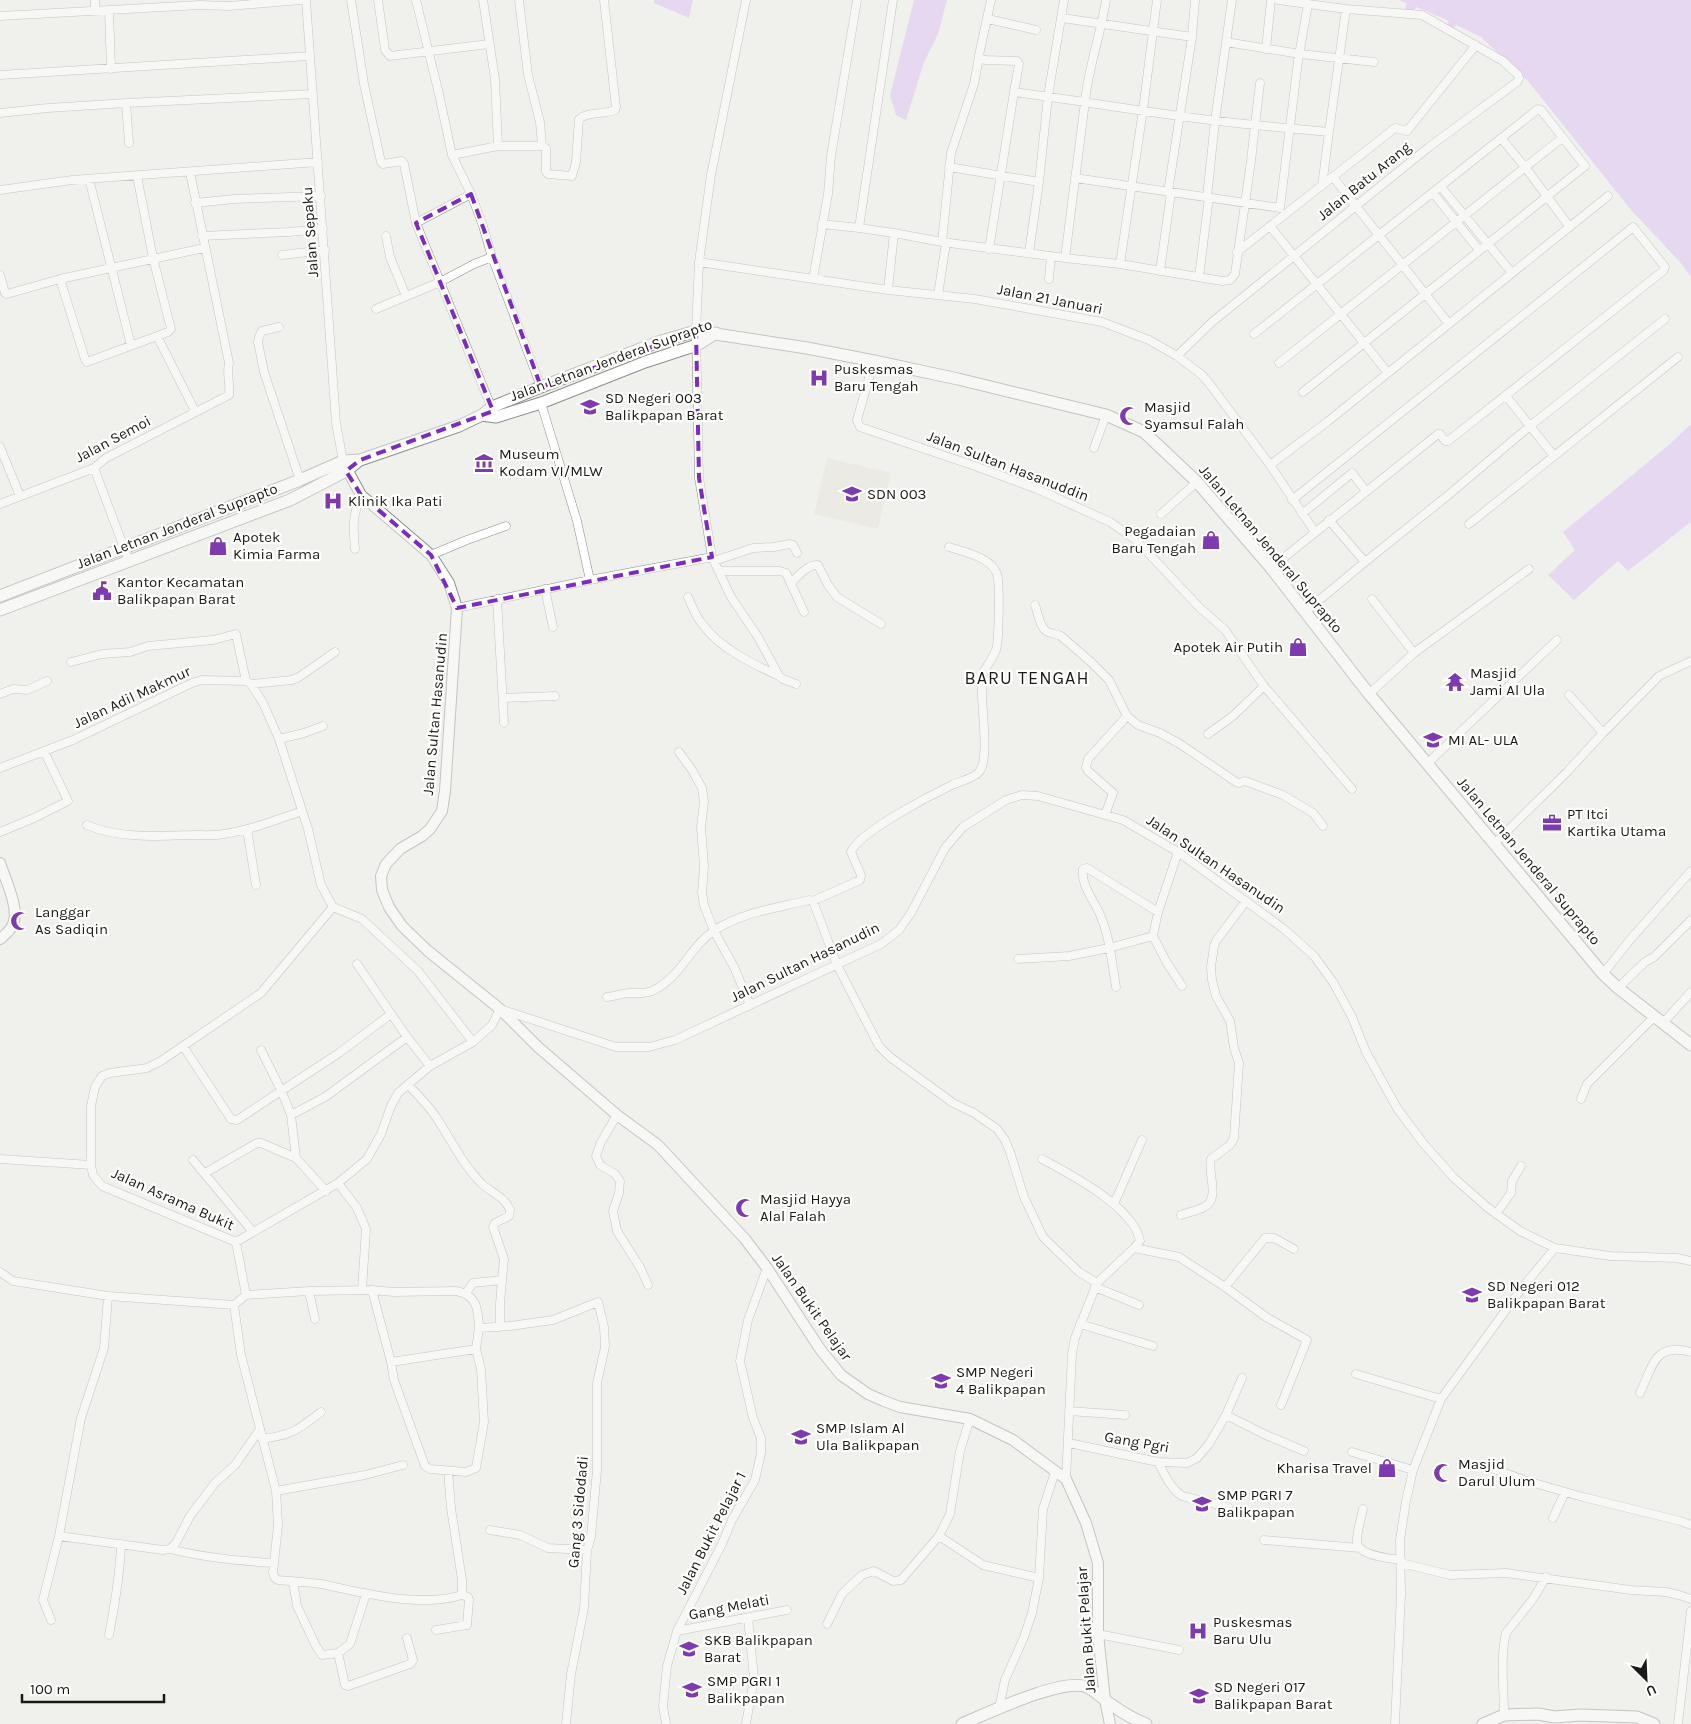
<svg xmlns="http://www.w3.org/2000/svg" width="1691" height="1724" viewBox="0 0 1691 1724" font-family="Karla,sans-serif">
<rect width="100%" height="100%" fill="#f0f0ec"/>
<path fill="#e4e5da" d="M827 458 891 473 878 529 814 514Z"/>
<path fill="#dbbbf9" d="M654 0H693L689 18 654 3Z
M914 0H947L938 34 924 62 906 120 896 115 890 95Z
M1399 0H1691V277L1680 262 1631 210 1528 81 1481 37 1456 25 1451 31 1446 28 1449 21 1416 7 1413 12 1405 11 1406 3Z
M1691 424V525L1632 575 1618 561 1574 600 1548 575 1575 550 1563 532 1670 444Z"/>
<path fill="#f0f0ec" d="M1691 522V525L1632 575 1628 571Z"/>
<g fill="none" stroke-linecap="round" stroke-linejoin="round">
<g stroke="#8e8f8b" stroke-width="9">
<path id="minor" d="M95 0V10
M306 0 336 423 343 461
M351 0 364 84 381 162 383 164 402 161 404 164 416 223 493 411
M378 0 385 50 390 56 489 44
M483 0 495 79 498 146
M519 0 528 75 540 122 542 146
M991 0 979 55 981 59 986 60 1017 61 1019 64 1014 92 1085 102 1090 103C1144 111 1200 120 1255 125L1251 161 1235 274 1230 280 1222 281 1120 264 1065 258 1085 102C1088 68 1101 34 1106 0
M109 10 111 69
M0 16 200 5 229 6 301 0
M1062 18 1192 37 1168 192
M988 19 1036 30
M1192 37 1195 0
M1226 42 1300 54 1374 62
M1266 49 1271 0
M0 75 310 56
M1260 83 1255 125 1329 132 1346 9
M126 103 129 143
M0 113 48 108 126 103 313 94
M1501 138 1525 167 1569 226
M452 155 498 146H542L546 148V172L548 174 572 176 576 162 579 119C589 111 604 115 615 110L616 107 604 0
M949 167 1039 182 1048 96 1064 0
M1333 177 1449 324
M1075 178 1280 208 1298 61 1308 4
M89 179 131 345
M1322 186 1329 132
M1441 187 1512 273
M0 190 72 180 318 162
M1433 193 1479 250
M1207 197 1215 121 1232 0
M195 203 234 199 321 196
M416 223 471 194
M822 224 859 228 893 0
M1270 226 1388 373
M859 228 894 233
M202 236 289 232 323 229
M386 236 390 257 406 296
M942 242 1065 258
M989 249 1014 92
M1237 252 1395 128 1407 131 1476 45
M1029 253 1039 182
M282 255 325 250
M492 257 541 387
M699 262 888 290 975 299 1102 322 1149 340 1177 356 1202 375 1209 383 1270 465 1315 532
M1120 264 1143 110 1157 0
M1160 271 1171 193
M0 275 5 293 7 294 60 279 204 248
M1199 277 1209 197
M60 279 85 359 87 362 168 332 171 329 153 258 137 176
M813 279 828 194 831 156 857 0
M1049 279 1051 256
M888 290 894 233 942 242 951 153 974 84 979 57
M938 295 946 243
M376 309 440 282 474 264 492 257 483 226 471 194 452 155 439 94 416 0
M279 327 262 331 259 337 258 342 264 372 300 480
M1254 334 1538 109 1541 110 1585 166 1303 392
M157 336 195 411
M1177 356 1212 322 1429 147 1517 82 1519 78 1518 75 1503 61 1422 15 1346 9 1278 0
M874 361 857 420 860 427 975 466 1037 489 1110 522 1136 540 1199 607 1225 630 1264 686 1352 789
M1279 363 1562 138
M1506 396 1554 456
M541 403 577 521 590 580
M0 447 20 496
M1094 448 1106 415
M1270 465 1327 422 1608 196
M94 468 129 561
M0 504 94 468 106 458 229 395C231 384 226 375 229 363L190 172
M1161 514 1197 482
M1302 514 1352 473 1366 491
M1329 520 1365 562
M1469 524 1678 357
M355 549C353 526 352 517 361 495
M431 555 467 540 506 526
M712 557 731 597 758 637 779 676 783 679 796 684
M714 561 753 548 774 547 790 544 793 545 797 553
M1271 568 1438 434H1440L1445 441H1448L1663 271 1665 267 1633 227 1292 500
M720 571H780L786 573 804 612
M791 583C798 576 808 564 818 565L828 585 837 597 881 624
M545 589 553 627
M688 597C692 607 696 617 703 625 721 649 753 664 779 676
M497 599 504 723
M1372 599 1414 653
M1035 605C1038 613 1040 629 1048 632 1053 634 1056 634 1061 636L1092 663 1109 680 1127 716 1138 725 1160 733 1180 744 1236 782 1239 783 1245 781 1283 795 1313 813 1323 826
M457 608 590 580 712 557 699 478 696 331 699 262 711 175 746 0
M1305 612 1365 562 1446 497 1530 426 1665 319
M71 662 102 654 130 652 148 646 213 640 236 634 246 681
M251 684 292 680 299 677 335 652
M0 694 13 689 27 690 47 681
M1369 694 1414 653 1529 569
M1569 695 1603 733
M503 698 555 696
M1208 734 1233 716 1264 686
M279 739 304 733 323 726
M679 752 692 770 702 788 704 802 701 827 704 866 702 893 704 905 714 931 734 967 750 1005
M1428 763 1557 640
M0 768 73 740 192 683 202 680 246 681 251 684 263 703 279 739 308 829 321 885 333 907
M1105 815 1113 793 1088 771 1086 767 1088 759 1127 716
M87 825C119 839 159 836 193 835 203 835 214 836 224 834 251 830 276 820 302 811
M247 829 256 885
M0 832 34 818 68 801 44 751
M1495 843 1567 772 1603 733 1659 676 1691 661
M813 901 860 880 861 875 851 852C859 832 931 795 952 785 960 781 973 779 979 772 990 760 981 706 982 689 982 684 982 678 983 674 985 668 993 658 996 650 999 641 1000 584 997 574 991 557 964 552 949 547
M333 907 261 993 161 1061 147 1068 110 1073 102 1076 95 1087 91 1106V1165L93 1175 102 1186 236 1242 338 1183 367 1159 381 1134 391 1106 398 1093 430 1066 473 1042 492 1025 500 1009 616 1047H649L675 1040 881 944 899 930 911 913 945 848 963 827 1006 800 1022 795 1038 796 1123 820 1178 852 1284 929 1314 956 1333 982 1352 1017 1366 1052 1397 1108 1423 1143 1454 1178 1487 1207 1520 1231 1555 1248 1610 1256 1677 1258 1691 1261
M333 907 362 919 418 971 473 1042
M1153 936 1167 963 1182 986
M1018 959 1069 956 1109 948 1153 936 1158 912 1178 852
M357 964 407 1037 430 1066
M1603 974 1629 941 1691 871
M1116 987C1112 964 1110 938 1101 917 1096 903 1080 885 1083 869L1087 868 1158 912
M1618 988 1645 962 1654 957 1691 920
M607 997C615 996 623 993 630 993 638 993 645 994 652 991 681 978 690 946 715 930 743 912 777 908 809 900L813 901 837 965 879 1046 890 1057 953 1103 974 1113 997 1129 1005 1140 1010 1152 1024 1197 1043 1237 1079 1272 1097 1283
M1663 1023 1691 992
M183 1046 231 1119 237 1120 339 1053 391 1014
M261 1050 282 1092 291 1115 296 1158 326 1191
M408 1085C418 1095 428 1105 436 1117 452 1141 462 1164 482 1184 492 1193 505 1197 510 1210L509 1216 495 1223 493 1227 504 1259 502 1280 473 1283 466 1293
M1581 1099 1587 1084 1655 1016
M291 1115 325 1097 407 1037
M617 1115 601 1142 596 1156 600 1165 615 1174 620 1181 619 1193 613 1211 617 1231 641 1269 648 1285
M0 1159 91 1165
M1042 1159C1070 1174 1134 1207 1140 1241L1134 1248
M193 1160 253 1232
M205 1173 257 1143H261L296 1158
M338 1183 357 1208 366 1229 362 1290
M1114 1204 1142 1140
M1496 1214 1511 1193 1512 1181 1521 1166
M1181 1215C1189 1212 1197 1211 1204 1207 1221 1199 1207 1173 1211 1159L1230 1145 1234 1138 1239 1063 1234 1048 1230 1021 1216 996 1212 980 1211 967 1214 946 1216 941 1246 901
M236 1242 246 1295 234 1305 241 1355 276 1491 278 1525 273 1573 275 1578 278 1580C292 1581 307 1582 321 1584 364 1593 419 1608 462 1595V1580L451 1508 448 1471
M0 1272 13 1281 108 1296 234 1305
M1095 1287 1139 1305
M1225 1287 1265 1238H1274L1294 1249
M372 1290 393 1292 456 1291C477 1295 478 1308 479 1328
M309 1291 315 1319
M246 1295 309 1291 372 1290 391 1362 476 1349
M1080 1324 1153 1346
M500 1327V1304L502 1280
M391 1362 394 1380 425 1466 430 1469 466 1472 476 1468 484 1422 481 1369 476 1349 479 1328 510 1326 553 1320 598 1302 604 1327 605 1347 597 1383V1470L591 1537 587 1550 584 1608 571 1674 566 1724
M1356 1374 1441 1399
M1640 1393C1653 1366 1654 1342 1691 1352
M1069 1411 1125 1415
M1226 1415 1266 1435 1304 1451
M262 1439C292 1435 298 1430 321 1412
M1069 1443 1158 1462 1187 1463 1197 1458 1209 1444 1226 1415 1242 1378
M1352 1452 1413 1470
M1158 1462C1165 1475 1170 1488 1182 1496L1228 1507
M1491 1468 1527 1481 1583 1497 1680 1521 1691 1525
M1066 1479 1072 1354 1075 1338 1097 1283 1134 1248 1179 1257 1225 1287 1266 1317 1307 1340 1281 1405
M276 1491 365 1475 403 1465
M1363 1509C1361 1519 1357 1531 1357 1541 1357 1556 1389 1558 1401 1560
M1553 1518 1565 1492
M490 1530 520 1535 548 1548 587 1550
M59 1536 163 1550 170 1549 176 1543 190 1516 215 1483 235 1465 260 1429
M939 1536 983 1565 1039 1578
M1264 1540 1360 1548
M170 1549C205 1558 239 1561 274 1563
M1401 1563 1450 1575 1506 1573 1631 1590 1666 1592 1679 1595 1691 1599
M293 1581 297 1606 316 1646 322 1655 338 1653 350 1644 366 1594
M51 1620 43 1600 59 1536 81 1418 104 1348 108 1296
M827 1624 842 1594 862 1575 874 1571 893 1581 901 1580 939 1536 950 1514 960 1451 970 1419
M436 1630 467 1625 469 1600 468 1597 462 1595
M677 1631 787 1610
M1098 1634 1179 1650
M109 1635C115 1604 120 1575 121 1544
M338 1653 345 1685 348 1686 410 1664 413 1660 407 1638
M999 1708 1005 1680 1024 1637 1032 1613 1039 1578 1043 1509 1055 1472
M1504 1715C1504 1690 1500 1657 1506 1633L1533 1599 1546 1577
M666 1724 663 1706 667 1666 677 1631 722 1544 732 1520 755 1480 761 1453V1438L753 1418 740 1361 748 1320 767 1268
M746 1724 754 1678 748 1618
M1395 1724 1401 1594 1400 1540 1406 1501 1413 1470 1441 1399 1522 1288 1555 1248
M1678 1724 1691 1611"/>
</g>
<g stroke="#8e8f8b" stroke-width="12">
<path id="tertiary" d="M344 464 361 495 431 555 449 583 457 608 445 791 442 811 430 829 422 836 400 849 386 864 381 876 382 890 389 907 402 926 428 951 500 1009 538 1047 617 1115 658 1145 745 1239 767 1268 820 1349 841 1375 868 1394 884 1401 900 1407 970 1419 1013 1440 1066 1479 1086 1523 1098 1563V1634L1105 1700 1110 1724
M0 863C5 879 20 909 13 924 11 930 5 935 0 939"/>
</g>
<g stroke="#8e8f8b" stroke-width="13">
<path id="secondary" d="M482 415 496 417 541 403 645 362 697 345 716 333
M0 596 300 480 343 461 360 460 459 426 482 415 492 407 541 387 661 341 696 331 807 348 874 361 958 379 1106 415 1144 432 1197 482 1271 568 1369 694 1603 974 1618 988 1691 1045
M0 610 290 500 346 471 360 460
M962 1724C986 1714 1063 1677 1087 1687 1095 1691 1101 1697 1109 1703 1120 1711 1133 1719 1146 1724
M1483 1724 1504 1715 1538 1714 1555 1717 1580 1715 1637 1717 1654 1724"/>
</g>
<use href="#minor" stroke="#fff" stroke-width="8"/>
<use href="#tertiary" stroke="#fff" stroke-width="10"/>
<use href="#secondary" stroke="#fff" stroke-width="11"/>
</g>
<path d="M0 0H1691V1724H0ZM471 194 541 387 696 331 699 478 712 557 457 608 431 555 361 495 346 471 360 460 493 411 416 223Z" fill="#f0f0ec" fill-opacity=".55" fill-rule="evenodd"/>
<path fill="none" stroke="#7b2cbf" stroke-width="4" stroke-dasharray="10 6" stroke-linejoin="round" d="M471 194 541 387 696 331 699 478 712 557 457 608 431 555 361 495 346 471 360 460 493 411 416 223Z"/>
<defs>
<g id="hospital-bare" transform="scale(1.5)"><path d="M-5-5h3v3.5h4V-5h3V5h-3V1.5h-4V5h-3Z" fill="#7e3aae" stroke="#fffffe" stroke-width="2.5" paint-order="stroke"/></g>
<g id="school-bare" transform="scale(1.5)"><path d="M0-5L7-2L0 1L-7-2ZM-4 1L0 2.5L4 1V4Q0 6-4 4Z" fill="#7e3aae" stroke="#fffffe" stroke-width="2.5" paint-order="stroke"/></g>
<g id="mosque-bare" transform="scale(1.5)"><path d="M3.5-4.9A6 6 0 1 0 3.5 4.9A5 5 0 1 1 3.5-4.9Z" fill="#7e3aae" stroke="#fffffe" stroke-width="2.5" paint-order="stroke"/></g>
<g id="museum-bare" transform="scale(1.5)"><path d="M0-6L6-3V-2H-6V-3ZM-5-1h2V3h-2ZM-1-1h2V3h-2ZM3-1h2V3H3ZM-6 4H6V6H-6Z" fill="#7e3aae" stroke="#fffffe" stroke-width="2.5" paint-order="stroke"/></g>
<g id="shop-bare" transform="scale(1.5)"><path d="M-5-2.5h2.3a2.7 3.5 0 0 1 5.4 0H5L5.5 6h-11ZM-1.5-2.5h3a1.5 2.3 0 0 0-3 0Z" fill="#7e3aae" stroke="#fffffe" stroke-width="2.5" paint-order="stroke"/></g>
<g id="civic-bare" transform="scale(1.5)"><path d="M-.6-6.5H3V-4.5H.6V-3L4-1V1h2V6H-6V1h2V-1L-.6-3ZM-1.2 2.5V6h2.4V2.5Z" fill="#7e3aae" stroke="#fffffe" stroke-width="2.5" paint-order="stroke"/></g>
<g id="temple-bare" transform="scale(1.5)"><path d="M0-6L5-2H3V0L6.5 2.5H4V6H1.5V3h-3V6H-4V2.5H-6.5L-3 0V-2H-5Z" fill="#7e3aae" stroke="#fffffe" stroke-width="2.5" paint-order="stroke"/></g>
<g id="office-bare" transform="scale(1.5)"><path d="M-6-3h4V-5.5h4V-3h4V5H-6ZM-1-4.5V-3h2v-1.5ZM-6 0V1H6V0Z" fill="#7e3aae" stroke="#fffffe" stroke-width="2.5" paint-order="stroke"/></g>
</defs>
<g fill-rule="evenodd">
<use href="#hospital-bare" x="819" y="378"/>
<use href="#school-bare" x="590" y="407"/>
<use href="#mosque-bare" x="1129" y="416"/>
<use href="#museum-bare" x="484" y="463"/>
<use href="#school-bare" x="852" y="494"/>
<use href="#hospital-bare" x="333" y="501"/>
<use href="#shop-bare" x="1211" y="540"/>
<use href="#shop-bare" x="218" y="546"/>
<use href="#civic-bare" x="102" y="591"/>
<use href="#shop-bare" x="1298" y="647"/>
<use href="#temple-bare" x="1455" y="682"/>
<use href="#school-bare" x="1433" y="740"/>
<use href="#office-bare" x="1552" y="823"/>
<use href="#mosque-bare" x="20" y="921"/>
<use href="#mosque-bare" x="745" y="1208"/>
<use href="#school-bare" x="1472" y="1295"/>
<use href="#school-bare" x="941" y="1381"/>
<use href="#school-bare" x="801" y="1437"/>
<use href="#shop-bare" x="1387" y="1468"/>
<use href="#mosque-bare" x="1443" y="1473"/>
<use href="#school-bare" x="1202" y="1504"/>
<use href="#hospital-bare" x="1198" y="1631"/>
<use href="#school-bare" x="689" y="1649"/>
<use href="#school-bare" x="692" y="1690"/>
<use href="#school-bare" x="1199" y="1696"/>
</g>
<g text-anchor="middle" stroke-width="4.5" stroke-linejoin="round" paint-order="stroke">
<g font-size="15" fill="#1a1a18" stroke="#fffffe">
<text transform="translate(1364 181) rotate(-39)" y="5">Jalan Batu Arang</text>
<text transform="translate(310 232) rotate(-94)" y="5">Jalan Sepaku</text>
<text transform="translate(1050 299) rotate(11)" y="5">Jalan 21 Januari</text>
<text transform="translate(611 360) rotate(-20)" y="5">Jalan Letnan Jenderal Suprapto</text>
<text transform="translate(113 439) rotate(-28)" y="5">Jalan Semoi</text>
<text transform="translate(1008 466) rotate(21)" y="5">Jalan Sultan Hasanuddin</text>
<text transform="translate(177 526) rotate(-21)" y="5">Jalan Letnan Jenderal Suprapto</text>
<text transform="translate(1271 549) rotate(50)" y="5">Jalan Letnan Jenderal Suprapto</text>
<text transform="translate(132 697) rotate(-25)" y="5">Jalan Adil Makmur</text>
<text transform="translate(435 714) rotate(-85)" y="5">Jalan Sultan Hasanudin</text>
<text transform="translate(1529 861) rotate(50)" y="5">Jalan Letnan Jenderal Suprapto</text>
<text transform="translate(1216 864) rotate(34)" y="5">Jalan Sultan Hasanudin</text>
<text transform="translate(805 962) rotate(-26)" y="5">Jalan Sultan Hasanudin</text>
<text transform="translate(173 1199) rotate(24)" y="5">Jalan Asrama Bukit</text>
<text transform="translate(812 1307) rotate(55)" y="5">Jalan Bukit Pelajar</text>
<text transform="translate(1137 1442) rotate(10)" y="5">Gang Pgri</text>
<text transform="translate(578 1512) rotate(-85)" y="5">Gang 3 Sidodadi</text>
<text transform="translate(711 1533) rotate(-63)" y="5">Jalan Bukit Pelajar 1</text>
<text transform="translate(729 1607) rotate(-11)" y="5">Gang Melati</text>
<text transform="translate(1086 1630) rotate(-94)" y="5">Jalan Bukit Pelajar</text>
</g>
<g font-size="15" fill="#1a1a18" stroke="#fffffe" text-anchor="start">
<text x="834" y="374">Puskesmas<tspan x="834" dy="17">Baru Tengah</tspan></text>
<text x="605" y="403">SD Negeri 003<tspan x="605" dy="17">Balikpapan Barat</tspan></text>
<text x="1144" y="412">Masjid<tspan x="1144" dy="17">Syamsul Falah</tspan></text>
<text x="499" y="459">Museum<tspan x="499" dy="17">Kodam VI/MLW</tspan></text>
<text x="867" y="499">SDN 003</text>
<text x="348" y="506">Klinik Ika Pati</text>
<text x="1196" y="536" text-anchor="end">Pegadaian<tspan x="1196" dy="17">Baru Tengah</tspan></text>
<text x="233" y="542">Apotek<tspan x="233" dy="17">Kimia Farma</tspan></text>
<text x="117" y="587">Kantor Kecamatan<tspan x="117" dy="17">Balikpapan Barat</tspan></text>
<text x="1283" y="652" text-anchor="end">Apotek Air Putih</text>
<text x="1470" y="678">Masjid<tspan x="1470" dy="17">Jami Al Ula</tspan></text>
<text x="1448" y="745">MI AL- ULA</text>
<text x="1567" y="819">PT Itci<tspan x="1567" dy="17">Kartika Utama</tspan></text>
<text x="35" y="917">Langgar<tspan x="35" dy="17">As Sadiqin</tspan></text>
<text x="760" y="1204">Masjid Hayya<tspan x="760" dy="17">Alal Falah</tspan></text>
<text x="1487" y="1291">SD Negeri 012<tspan x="1487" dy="17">Balikpapan Barat</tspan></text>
<text x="956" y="1377">SMP Negeri<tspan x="956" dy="17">4 Balikpapan</tspan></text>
<text x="816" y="1433">SMP Islam Al<tspan x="816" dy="17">Ula Balikpapan</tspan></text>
<text x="1458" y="1469">Masjid<tspan x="1458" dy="17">Darul Ulum</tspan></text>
<text x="1372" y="1473" text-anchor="end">Kharisa Travel</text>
<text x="1217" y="1500">SMP PGRI 7<tspan x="1217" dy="17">Balikpapan</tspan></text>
<text x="1213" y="1627">Puskesmas<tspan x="1213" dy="17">Baru Ulu</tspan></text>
<text x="704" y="1645">SKB Balikpapan<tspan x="704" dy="17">Barat</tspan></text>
<text x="707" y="1686">SMP PGRI 1<tspan x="707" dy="17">Balikpapan</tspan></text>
<text x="1214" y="1692">SD Negeri 017<tspan x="1214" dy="17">Balikpapan Barat</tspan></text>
</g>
<g font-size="18" letter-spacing="1" fill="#1a1a18" stroke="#fffffe">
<text x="1027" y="684">BARU TENGAH</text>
</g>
</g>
<g transform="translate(1646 1679) rotate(156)" stroke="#fffffe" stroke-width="4" paint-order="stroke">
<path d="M0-4L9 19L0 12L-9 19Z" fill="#1a1a18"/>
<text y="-8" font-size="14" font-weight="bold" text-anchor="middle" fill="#1a1a18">U</text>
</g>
<path d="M22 1694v8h142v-8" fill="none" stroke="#1a1a18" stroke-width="2.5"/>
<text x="30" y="1694" font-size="15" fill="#1a1a18" stroke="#fffffe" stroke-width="4" paint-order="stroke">100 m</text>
</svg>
